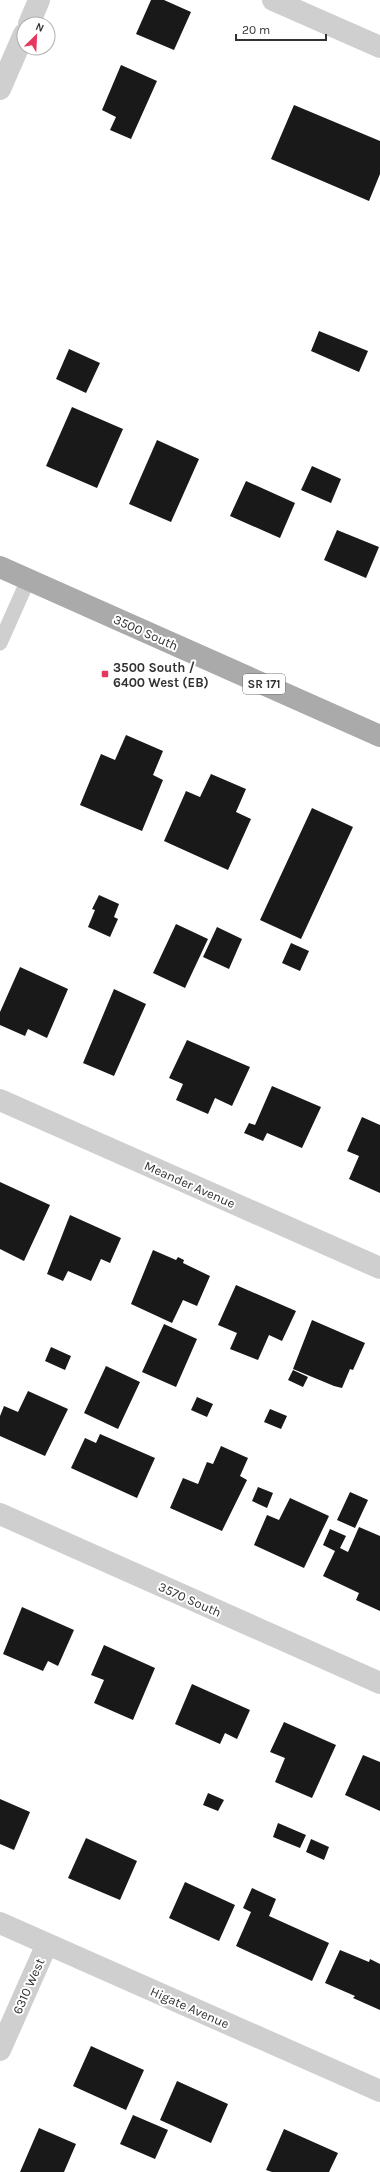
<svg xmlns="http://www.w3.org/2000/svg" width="380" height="2172" viewBox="0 0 380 2172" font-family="Karla,sans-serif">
<rect width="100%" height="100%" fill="#fff"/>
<path fill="#191919" d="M151 0H164L191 12 174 50 136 34Z
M121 65 157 81 131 139 110 130 116 117 102 110Z
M294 105 380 141V174L369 201 271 159Z
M319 331 368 351 359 372 311 351Z
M69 349 100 363 86 393 56 379Z
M72 407 123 429 97 488 46 466Z
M157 440 199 459 171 522 129 504Z
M312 466 341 479 331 503 301 490Z
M246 481 295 503 280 538 230 516Z
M337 530 379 547 366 578 324 560Z
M126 735 163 751 153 775 163 780 142 831 80 805 101 754 115 760Z
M211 774 246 789 236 812 251 819 228 870 164 841 186 791 200 797Z
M312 808 353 827 301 939 260 920Z
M99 895 119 904 114 917 118 919 110 937 88 927 95 910 92 909Z
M176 924 208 939 185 988 153 973Z
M217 927 242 939 229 969 203 957Z
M291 943 309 951 300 971 282 963Z
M20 967 68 989 47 1038 28 1029 25 1036 0 1025V1012Z
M114 989 146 1004 114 1076 83 1063Z
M187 1040 250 1067 232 1106 215 1098 208 1114 176 1100 183 1084 169 1078Z
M272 1086 321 1107 302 1148 267 1133 263 1141 244 1133 249 1123 255 1125Z
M362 1117 380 1125V1193L349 1179 359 1156 347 1151Z
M0 1182 50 1205 24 1261 0 1249Z
M70 1215 121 1238 110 1263 101 1259 91 1281 68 1271 63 1281 47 1274Z
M153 1250 176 1260 178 1257 184 1260 183 1263 210 1276 197 1306 183 1300 172 1323 131 1304Z
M236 1285 296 1311 282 1341 269 1335 258 1360 230 1349 237 1333 218 1325Z
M312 1320 365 1343 353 1370 350 1369 342 1388 334 1386 293 1369Z
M164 1324 197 1339 176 1387 142 1372Z
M51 1347 71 1356 65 1370 45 1361Z
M106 1366 140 1382 118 1429 84 1413Z
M293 1370 308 1377 303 1387 288 1380Z
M28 1391 68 1409 45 1456 0 1436V1416L4 1406 18 1412Z
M197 1397 213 1404 207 1417 191 1410Z
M270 1409 287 1416 281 1429 264 1422Z
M100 1434 155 1458 137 1498 71 1468 85 1438 96 1443Z
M221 1446 248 1458 240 1476 247 1480 222 1531 170 1508 183 1478 198 1484 207 1462 213 1464Z
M258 1487 273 1493 267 1508 252 1501Z
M350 1492 368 1500 355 1528 337 1520Z
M290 1498 329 1516 304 1568 254 1545 267 1515 279 1520Z
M359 1527 380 1536V1611L356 1600 359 1593 323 1576 335 1551 323 1545 330 1529 346 1536 340 1548 348 1552Z
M22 1607 74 1630 58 1666 48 1661 43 1671 3 1654Z
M104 1645 155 1668 133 1720 94 1703 104 1680 91 1675Z
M192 1684 250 1710 237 1739 225 1733 220 1744 175 1724Z
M284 1722 336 1745 312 1798 275 1782 285 1758 270 1752Z
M363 1755 380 1762V1811L345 1795Z
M208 1793 224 1800 218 1811 203 1805Z
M0 1799 30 1812 14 1850 0 1844Z
M278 1823 306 1835 300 1848 273 1837Z
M86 1838 137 1861 120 1900 68 1878Z
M311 1839 329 1847 324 1860 306 1852Z
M185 1882 235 1905 219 1941 169 1918Z
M252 1888 276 1899 269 1916 329 1943 312 1981 236 1946 251 1912 243 1908Z
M340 1950 369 1962 370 1959 380 1964V2010L353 1998 355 1996 325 1983Z
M91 2046 144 2070 126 2110 73 2086Z
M177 2081 228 2104 211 2143 160 2120Z
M133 2115 168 2130 155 2159 120 2144Z
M39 2128 76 2144 64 2172H20Z
M284 2129 338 2153 329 2172H272L266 2170Z"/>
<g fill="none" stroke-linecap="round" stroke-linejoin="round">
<path stroke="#cfcfcf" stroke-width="15" d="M0 643 28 580"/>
<path stroke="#cfcfcf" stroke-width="22" d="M273 0 380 47
M0 1100 380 1268
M0 1514 380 1683
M0 1923 380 2091
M0 2050 47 1944"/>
<path stroke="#cfcfcf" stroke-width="22" d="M29 24 39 0
M0 89 24 34"/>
<path stroke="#aaa" stroke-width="22" d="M0 567 380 736"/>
</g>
<rect fill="#e6375e" stroke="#fff" stroke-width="1.5" x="101" y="670" width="8" height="8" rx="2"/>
<g text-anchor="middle" stroke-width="4" stroke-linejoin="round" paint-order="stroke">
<rect fill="#fff" stroke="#707070" stroke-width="1" x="243" y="674" width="42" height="20" rx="3"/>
<g font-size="12" font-weight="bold" fill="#323232">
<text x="264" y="688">SR 171</text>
</g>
<g font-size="13" fill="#323232" stroke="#fff">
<text transform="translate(146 632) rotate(24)" y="5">3500 South</text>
<text transform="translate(190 1184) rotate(24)" y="5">Meander Avenue</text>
<text transform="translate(190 1599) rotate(24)" y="5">3570 South</text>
<text transform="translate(28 1986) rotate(-66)" y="5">6310 West</text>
<text transform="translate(190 2007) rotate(24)" y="5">Higate Avenue</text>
</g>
<g font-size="13" font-weight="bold" fill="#323232" stroke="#fff" text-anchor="start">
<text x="113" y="672">3500 South /<tspan x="113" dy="15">6400 West (EB)</tspan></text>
</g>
</g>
<g transform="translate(36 36) rotate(24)"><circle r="19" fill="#ffffff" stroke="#adadad"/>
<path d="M0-3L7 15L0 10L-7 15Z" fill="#e6375e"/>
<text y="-6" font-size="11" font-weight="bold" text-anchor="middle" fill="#323232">N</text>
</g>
<path d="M236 34v6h90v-6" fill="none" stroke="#323232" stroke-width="2"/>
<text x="242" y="34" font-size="12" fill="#323232" stroke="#ffffff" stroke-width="3" paint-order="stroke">20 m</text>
</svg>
